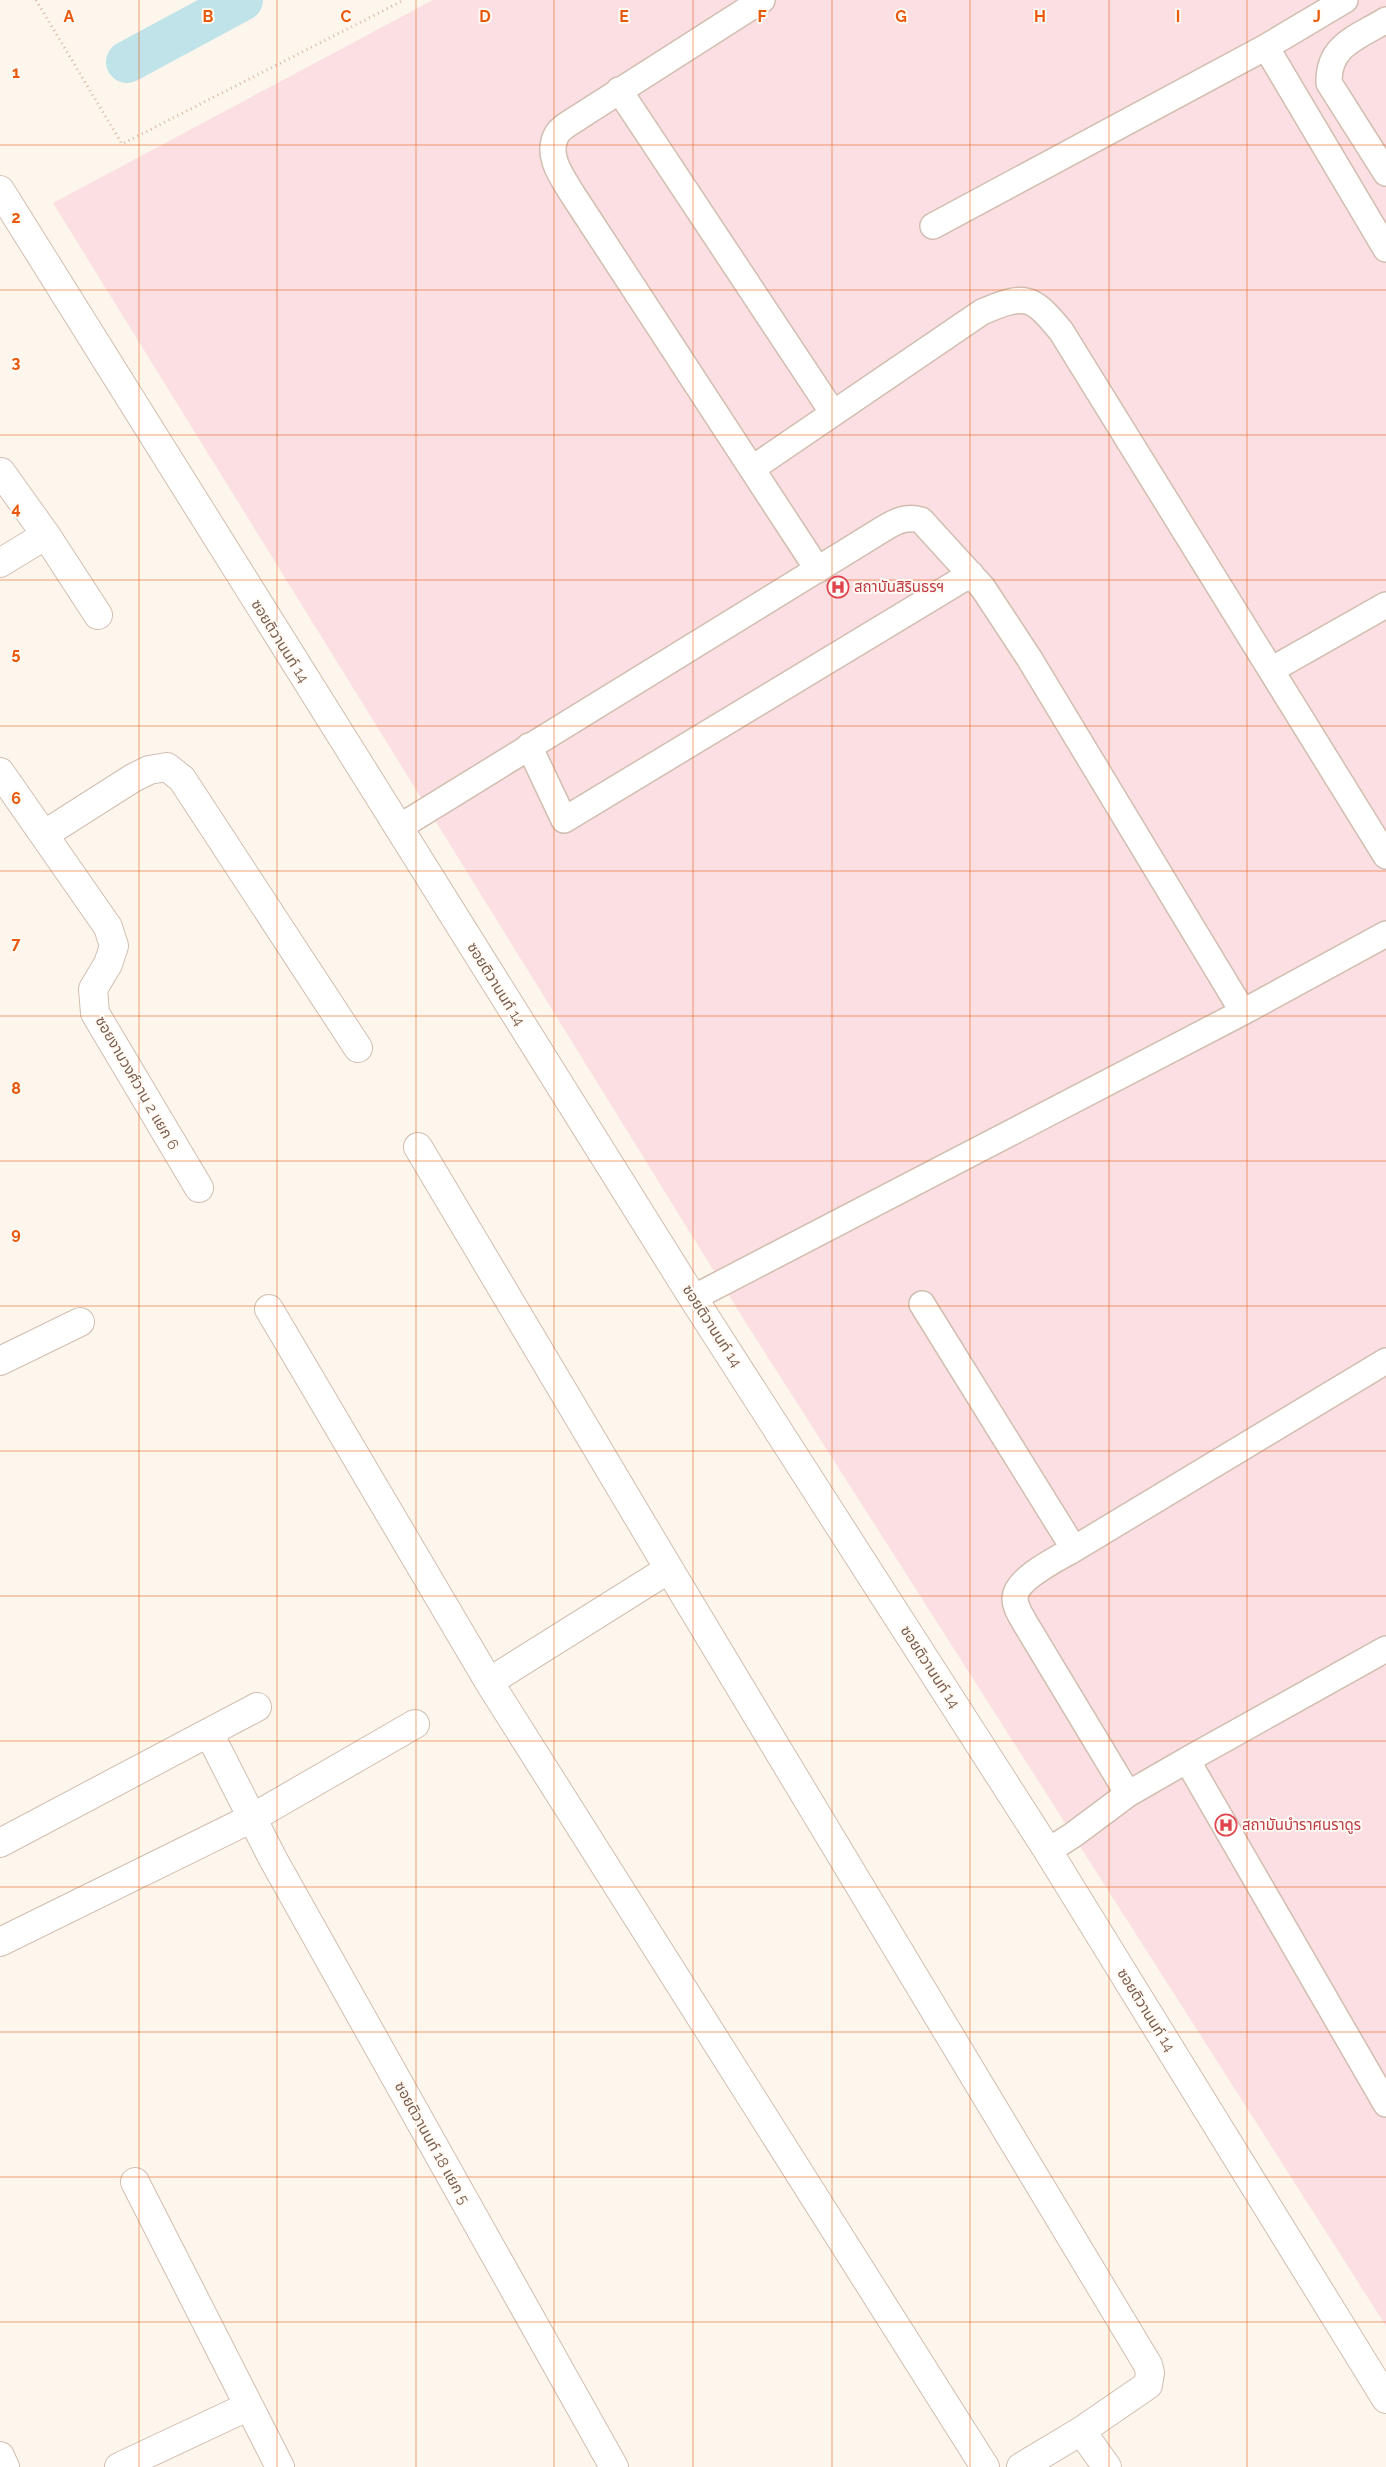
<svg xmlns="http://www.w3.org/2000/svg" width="1386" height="2467" viewBox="0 0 1386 2467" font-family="Raleway,'Noto Sans Thai',sans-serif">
<rect width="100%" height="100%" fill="#fdf6ec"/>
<path fill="#fbdfe3" d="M433 0H1386V2326L746 1323 53 203Z"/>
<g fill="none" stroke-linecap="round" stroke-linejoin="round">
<path stroke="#bfe3e8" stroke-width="42" d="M127 62 242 0"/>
<g stroke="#d1beb0" stroke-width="28">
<path id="service" d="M762 0 579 117C572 122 561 127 557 134 545 155 562 177 573 195L818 570
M1386 20C1357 38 1328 45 1329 83L1386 173
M1266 47 1386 249
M619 90 833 413
M933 226 1266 47 1345 0
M753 468 982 312C1026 293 1032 296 1061 331L1386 856
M1271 670 1386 605
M529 746 564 820 971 574
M398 828 883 529C896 521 906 516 921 520L983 588 1029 658 1243 1012
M693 1298 1243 1012 1386 934
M922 1304 1074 1549
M1187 1760 1386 1649
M1128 1794 1025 1623C1021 1616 1015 1607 1015 1598 1016 1578 1059 1558 1074 1549L1386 1361
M1048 1851 1073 1835 1128 1794 1187 1760 1386 2104"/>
</g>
<g stroke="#d1beb0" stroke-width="30">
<path id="minor" d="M0 190 693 1298 1048 1851 1386 2399
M1 472 46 535 98 615
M0 563 46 535
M0 772 108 927 114 946 108 964 93 989 95 1013 199 1188
M45 834 133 778 149 770 167 767 182 779 358 1048
M418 1147 669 1569 1148 2365 1150 2373 1148 2385 1081 2431 1021 2467
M269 1309 489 1682 985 2467
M0 1361 80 1322
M489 1682 669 1569
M209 1733 273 1859 614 2467
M0 1843 257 1707
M0 1942 252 1818 415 1724
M135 2182 280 2467
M1081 2431 1107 2467
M0 2456 5 2467
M119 2467 249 2406"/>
</g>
<path stroke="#d9b8a5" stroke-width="3" stroke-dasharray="1 4" stroke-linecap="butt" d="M36 0 122 144 404 0"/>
<use href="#service" stroke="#fff" stroke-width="25"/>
<use href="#minor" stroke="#fff" stroke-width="28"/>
</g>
<path fill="none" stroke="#e8590c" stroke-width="1" stroke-opacity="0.55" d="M139 0V2467M277 0V2467M416 0V2467M554 0V2467M693 0V2467M832 0V2467M970 0V2467M1109 0V2467M1247 0V2467M0 145H1386M0 290H1386M0 435H1386M0 580H1386M0 726H1386M0 871H1386M0 1016H1386M0 1161H1386M0 1306H1386M0 1451H1386M0 1596H1386M0 1741H1386M0 1887H1386M0 2032H1386M0 2177H1386M0 2322H1386"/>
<defs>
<g id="hospital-ring" transform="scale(1.125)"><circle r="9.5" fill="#fffaf3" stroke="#e0444e" stroke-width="1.5"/><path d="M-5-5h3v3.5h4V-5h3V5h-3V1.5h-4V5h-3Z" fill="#e0444e"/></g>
</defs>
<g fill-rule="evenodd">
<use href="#hospital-ring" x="838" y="587"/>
<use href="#hospital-ring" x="1226" y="1825"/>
</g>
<g text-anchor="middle" stroke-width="4" stroke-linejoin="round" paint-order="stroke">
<g font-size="15" fill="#be3a42" stroke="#fffaf3" text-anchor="start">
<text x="854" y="592">สถาบันสิรินธรฯ</text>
<text x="1242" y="1830">สถาบันบำราศนราดูร</text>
</g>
<g font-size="15" fill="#7a5c4d" stroke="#fffaf3">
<text transform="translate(280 641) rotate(58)" y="5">ซอยติวานนท์ 14</text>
<text transform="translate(496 984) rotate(58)" y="5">ซอยติวานนท์ 14</text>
<text transform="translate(137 1083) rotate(60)" y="5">ซอยงามวงศ์วาน 2 แยก 6</text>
<text transform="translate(712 1326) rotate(57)" y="5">ซอยติวานนท์ 14</text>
<text transform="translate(930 1667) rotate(57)" y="5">ซอยติวานนท์ 14</text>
<text transform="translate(1146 2010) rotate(58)" y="5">ซอยติวานนท์ 14</text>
<text transform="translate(432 2143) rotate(61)" y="5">ซอยติวานนท์ 18 แยก 5</text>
</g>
</g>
<g font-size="16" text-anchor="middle" font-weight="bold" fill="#e8590c" stroke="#fffaf3" stroke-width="4" stroke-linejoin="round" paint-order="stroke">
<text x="69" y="22">A</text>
<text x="208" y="22">B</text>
<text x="346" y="22">C</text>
<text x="485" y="22">D</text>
<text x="624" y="22">E</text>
<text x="762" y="22">F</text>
<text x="901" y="22">G</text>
<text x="1040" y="22">H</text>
<text x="1178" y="22">I</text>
<text x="1317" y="22">J</text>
<text x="16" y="78">1</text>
<text x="16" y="223">2</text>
<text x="16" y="368">3</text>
<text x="16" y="514">4</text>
<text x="16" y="659">5</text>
<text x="16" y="804">6</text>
<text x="16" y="949">7</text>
<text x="16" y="1094">8</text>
<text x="16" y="1239">9</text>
</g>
</svg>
